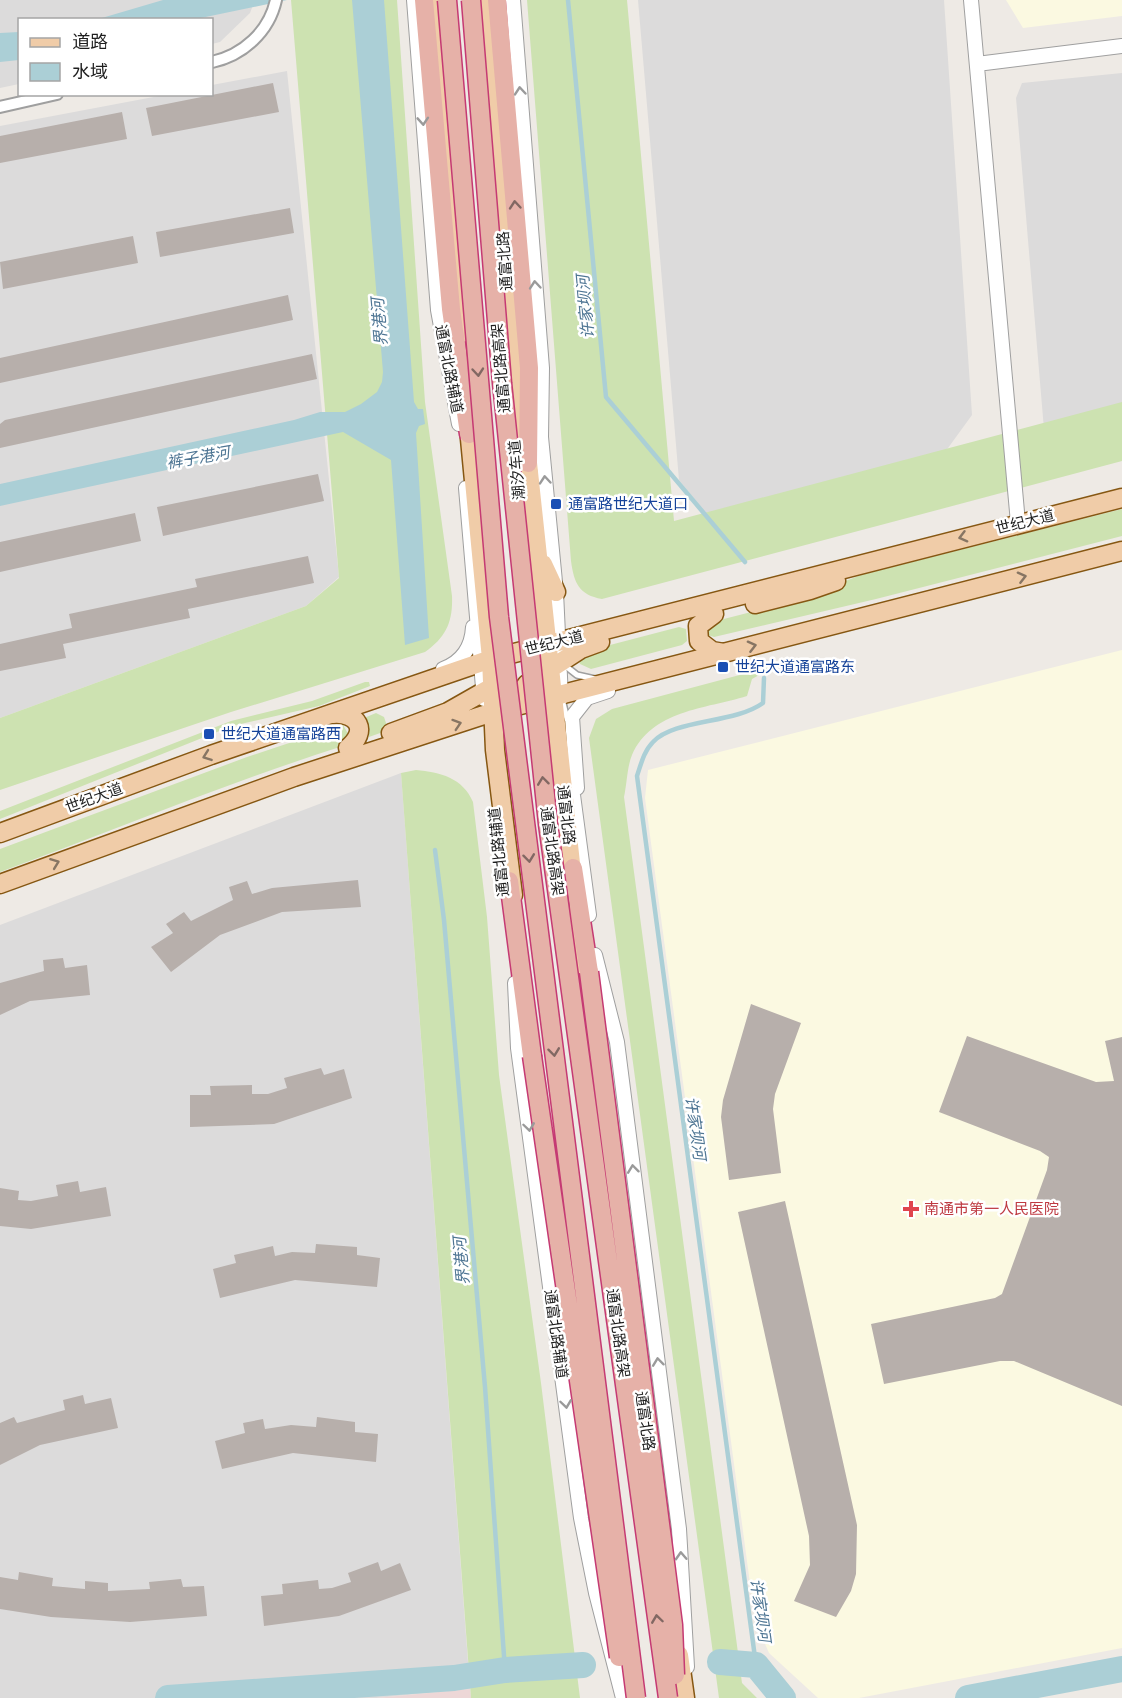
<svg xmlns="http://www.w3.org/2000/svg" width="1122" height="1698" viewBox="0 0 1122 1698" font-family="'Golos Text','Noto Sans SC',sans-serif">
<rect width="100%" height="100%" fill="#eeeae5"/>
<path fill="#dcdbdb" d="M0 0H255L250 13 220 42 212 44V20H20L19 84 0 88Z
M638 0H944L972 415 932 470 711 520 679 480Z
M287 71 339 577 306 606 0 718V126L164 95 212 94V85Z
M1122 73V446L1046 453 1016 98 1022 83Z
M401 773 470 1689 376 1698H0V925Z"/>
<path fill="#edd7d7" d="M470 1689 471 1698H376Z"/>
<path fill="#fbf9e1" d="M1006 0H1122V16L1023 28Z
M1122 650V1648L859 1698H818L769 1653 755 1621 645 798 648 770Z"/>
<path fill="#cde2b1" d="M291 0H397L425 402 452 596C453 622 446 637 425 652L231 712 0 790V718L306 606 339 578Z
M527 0H627L674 521 1122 402V461L602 599C579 595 574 583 571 561Z
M1122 509V536L876 599 714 637 708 635 707 629 712 622 794 601 861 575Z
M679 627 686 629 687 641 682 645 591 669 580 664 579 660 587 651Z
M777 665 752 679 747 696C705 709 652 710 632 755 627 767 627 784 624 797L742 1683 757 1698H719L589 738 596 719 612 709Z
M365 682H369L370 686 319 706 232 726 0 819V811L231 721 312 701Z
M376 713 384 717 387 726 383 732 369 737V726L364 718Z
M343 725 350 737 343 746C227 783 115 830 0 872V849L247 757Z
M416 770C440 772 463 778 473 802L487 917 499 1075 541 1383 580 1698H471L401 773Z"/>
<path fill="#abcfd6" d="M163 0H287L196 19 95 20Z
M352 0H384L414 402 418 409H423L425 424 419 426 416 433 429 638 405 645 391 460 343 432 0 506V484L294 420 320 412H345L361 404 377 392 382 382 383 372Z
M19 32V60L0 62V33Z"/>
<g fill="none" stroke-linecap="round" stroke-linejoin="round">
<path stroke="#abcfd6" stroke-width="4.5" d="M568 0 606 397 745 562
M435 850 444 920 485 1387 505 1670
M756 1665 637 776C641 764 644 751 653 742 674 719 734 724 763 703L764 678"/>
<path stroke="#abcfd6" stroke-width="26" d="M720 1662 756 1665 783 1698
M168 1698 454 1678 505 1670 583 1665
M968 1698 1122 1669"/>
</g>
<path fill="#b7afab" d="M273 83 279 112 152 136 146 108Z
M122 112 127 139 0 163V136Z
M290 208 294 233 160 257 156 232Z
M133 236 138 263 3 289 0 262Z
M288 295 293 320 0 383V358Z
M312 354 317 379 0 448V424L5 420Z
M318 474 324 501 163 536 157 507Z
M135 513 141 541 0 572V542Z
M308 556 314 583 188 609 190 618 63 644 66 658 0 671V644L72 628 69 614 197 587 195 579Z
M358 880 361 907 282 912 220 935 171 972 151 947 173 933 166 924 184 912 191 921 233 900 229 887 247 881 252 894 272 888Z
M63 958 65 968 87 965 90 995 30 1001 0 1015V983L44 971 43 960Z
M751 1004 801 1023 775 1094 773 1109 781 1173 729 1180 721 1117 723 1100Z
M967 1036 1096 1082 1114 1081 1105 1041 1122 1037V1406L1014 1361H1000L884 1384 871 1324 995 1298 1002 1294 1047 1170 1049 1157 1040 1151 939 1112Z
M321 1068 324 1075 344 1069 352 1098 274 1124 190 1127V1095H211L210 1086 252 1085V1094H268L287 1088 284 1078Z
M78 1181 80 1192 106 1187 111 1216 31 1229 0 1226V1188L19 1191 18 1200 31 1201 58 1196 56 1185Z
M785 1201 857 1525 856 1574 851 1591 836 1617 794 1601 810 1565 809 1536 738 1212Z
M316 1244 357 1247V1255L380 1258 377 1287 295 1280 220 1298 213 1269 236 1263 234 1255 273 1246 275 1256 292 1252 315 1253Z
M83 1395 85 1404 111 1398 118 1428 40 1445 0 1465V1423L14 1417 17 1423 65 1410 63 1400Z
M317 1417 355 1422V1432L378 1434 376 1462 293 1453 222 1469 215 1441 245 1433 243 1423 263 1419 265 1429 291 1425 316 1427Z
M378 1562 381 1571 400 1563 411 1590 339 1616 264 1626 261 1596 283 1594 282 1584 318 1580 319 1589 332 1588 351 1582 348 1573Z
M19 1572 53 1578 52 1586 85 1589V1581L108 1583V1591L150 1589 149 1582 181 1579 183 1587 204 1586 207 1616 130 1622 51 1617 0 1609V1577L18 1580Z"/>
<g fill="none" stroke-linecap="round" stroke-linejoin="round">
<g stroke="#9f9f9f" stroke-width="8">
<path id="service" d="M563 664 577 675 595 679
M562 699 567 719"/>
</g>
<g stroke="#9f9f9f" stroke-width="14">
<path id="minor" d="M212 62C243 55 269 32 276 0
M0 107 57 94"/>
</g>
<g stroke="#9f9f9f" stroke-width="16">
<path id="tertiary" d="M414 0 438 310 459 424
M513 0 542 368 541 437 556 592 561 698
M971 0 1018 523
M977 64 1122 46
M466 488 484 699
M443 669C462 662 472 647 473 627
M571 780 589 915
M577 788 572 717 587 698 608 691
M595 955 617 1042 679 1529 687 1667
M515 983 518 1048 581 1518 596 1593 623 1698"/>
</g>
<g stroke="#865712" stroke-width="21">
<path id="primary" d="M438 0 462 333
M484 0 516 414 528 463 573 882
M468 418 491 659 495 750 513 895
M543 564 556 592
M755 604 810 590 836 581
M714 614 698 626 699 641 712 651 724 653
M507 711 527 684 581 649 600 642
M333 714C358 712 369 731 348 748
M391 733 448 712 499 683
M0 833 211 755 491 659 1122 498
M0 884 294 777 493 712 1122 551
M574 916 575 943 588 1034
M679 1655 685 1698"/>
</g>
<g stroke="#c53a73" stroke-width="21">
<path id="trunk" d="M424 0 451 309 469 434
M497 0 529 368 528 463
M573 868 589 972
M509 881 532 1056"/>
</g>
<use href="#service" stroke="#fff" stroke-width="5"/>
<use href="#minor" stroke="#fff" stroke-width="10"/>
<use href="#tertiary" stroke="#fff" stroke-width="14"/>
<use href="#primary" stroke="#f0cca8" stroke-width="18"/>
<use href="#trunk" stroke="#e6b1a8" stroke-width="18"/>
<g stroke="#c53a73" stroke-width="21" stroke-linecap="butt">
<path id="trunk-bridge" d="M447 0 499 617 636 1698
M471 0 502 383 548 824 668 1698
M589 972 673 1625 675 1675
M532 1056 619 1657"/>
</g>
<use href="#trunk-bridge" stroke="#e6b1a8" stroke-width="18"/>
</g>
<defs><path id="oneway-chevron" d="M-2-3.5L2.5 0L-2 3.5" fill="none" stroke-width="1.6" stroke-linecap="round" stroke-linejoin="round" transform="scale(1.5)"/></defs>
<g stroke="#9a9a9a">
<use href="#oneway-chevron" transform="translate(520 91) rotate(-95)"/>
<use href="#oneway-chevron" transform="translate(423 121) rotate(86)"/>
<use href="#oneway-chevron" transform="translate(535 285) rotate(-95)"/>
<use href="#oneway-chevron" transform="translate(545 480) rotate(-95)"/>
<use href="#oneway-chevron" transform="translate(529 1127) rotate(82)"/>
<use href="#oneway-chevron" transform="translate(633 1169) rotate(-97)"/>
<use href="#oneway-chevron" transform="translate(658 1362) rotate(-97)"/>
<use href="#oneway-chevron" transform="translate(566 1404) rotate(82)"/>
<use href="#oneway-chevron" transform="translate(681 1556) rotate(-93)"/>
</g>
<g stroke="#826863">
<use href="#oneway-chevron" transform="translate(515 205) rotate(-95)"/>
<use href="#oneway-chevron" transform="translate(478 372) rotate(85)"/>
<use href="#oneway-chevron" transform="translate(543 781) rotate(-97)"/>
<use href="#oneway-chevron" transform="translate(529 858) rotate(83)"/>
<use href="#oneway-chevron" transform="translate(554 1052) rotate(83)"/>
<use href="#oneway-chevron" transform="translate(657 1619) rotate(-98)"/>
</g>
<g stroke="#877563">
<use href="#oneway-chevron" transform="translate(963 537) rotate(165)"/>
<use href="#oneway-chevron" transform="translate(1022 577) rotate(-14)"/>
<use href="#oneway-chevron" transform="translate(752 646) rotate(-14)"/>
<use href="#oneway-chevron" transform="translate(457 724) rotate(-18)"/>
<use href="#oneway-chevron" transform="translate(207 756) rotate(160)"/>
<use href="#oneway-chevron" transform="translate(55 863) rotate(-21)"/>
</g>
<g fill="#1a4fb4" stroke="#fff" stroke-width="2">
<rect x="550" y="498" width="12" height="12" rx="3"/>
<rect x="717" y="661" width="12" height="12" rx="3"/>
<rect x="203" y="728" width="12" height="12" rx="3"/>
</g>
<path fill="#e0444e" stroke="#fff" stroke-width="2" d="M908 1200h6v6h6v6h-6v6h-6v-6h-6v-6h6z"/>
<g text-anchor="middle" stroke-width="5" stroke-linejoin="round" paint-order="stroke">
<g font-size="15" fill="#1e1e1e" stroke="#fff">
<text transform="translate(505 261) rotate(-94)" y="5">通富北路</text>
<text transform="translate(501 368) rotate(-95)" y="5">通富北路高架</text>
<text transform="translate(449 369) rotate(79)" y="5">通富北路辅道</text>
<text transform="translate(517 470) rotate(-95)" y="5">潮汐车道</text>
<text transform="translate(1025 522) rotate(-14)" y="5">世纪大道</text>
<text transform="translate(554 643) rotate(-14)" y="5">世纪大道</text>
<text transform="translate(94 798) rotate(-20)" y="5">世纪大道</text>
<text transform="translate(566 815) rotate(83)" y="5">通富北路</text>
<text transform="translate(552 851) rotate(82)" y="5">通富北路高架</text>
<text transform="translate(499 852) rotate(-96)" y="5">通富北路辅道</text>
<text transform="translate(618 1333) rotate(82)" y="5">通富北路高架</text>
<text transform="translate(556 1334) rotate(82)" y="5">通富北路辅道</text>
<text transform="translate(645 1421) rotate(82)" y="5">通富北路</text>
</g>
<g font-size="15" fill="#164399" stroke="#fff" text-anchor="start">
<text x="568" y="509">通富路世纪大道口</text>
<text x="735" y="672">世纪大道通富路东</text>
<text x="221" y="739">世纪大道通富路西</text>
</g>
<g font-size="15" fill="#be3a42" stroke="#fff" text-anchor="start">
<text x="924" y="1214">南通市第一人民医院</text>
</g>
<g font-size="16" font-style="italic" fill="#4f7694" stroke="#fff">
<text transform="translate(585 307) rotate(-95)" y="6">许家坝河</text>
<text transform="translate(379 322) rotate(-95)" y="6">界港河</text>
<text transform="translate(198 457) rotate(-10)" y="6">裤子港河</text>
<text transform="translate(696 1128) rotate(82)" y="6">许家坝河</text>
<text transform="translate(461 1261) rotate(-95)" y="6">界港河</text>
<text transform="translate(761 1610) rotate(82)" y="6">许家坝河</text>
</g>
</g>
<rect x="18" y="18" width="195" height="78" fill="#ffffff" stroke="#a5a5a5" stroke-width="1.5"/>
<rect x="30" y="38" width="30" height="9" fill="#f0cca8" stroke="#a5a5a5" stroke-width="1.5"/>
<text x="72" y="48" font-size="18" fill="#1e1e1e">道路</text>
<rect x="30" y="63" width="30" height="18" fill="#abcfd6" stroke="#a5a5a5" stroke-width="1.5"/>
<text x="72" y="78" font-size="18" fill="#1e1e1e">水域</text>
</svg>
